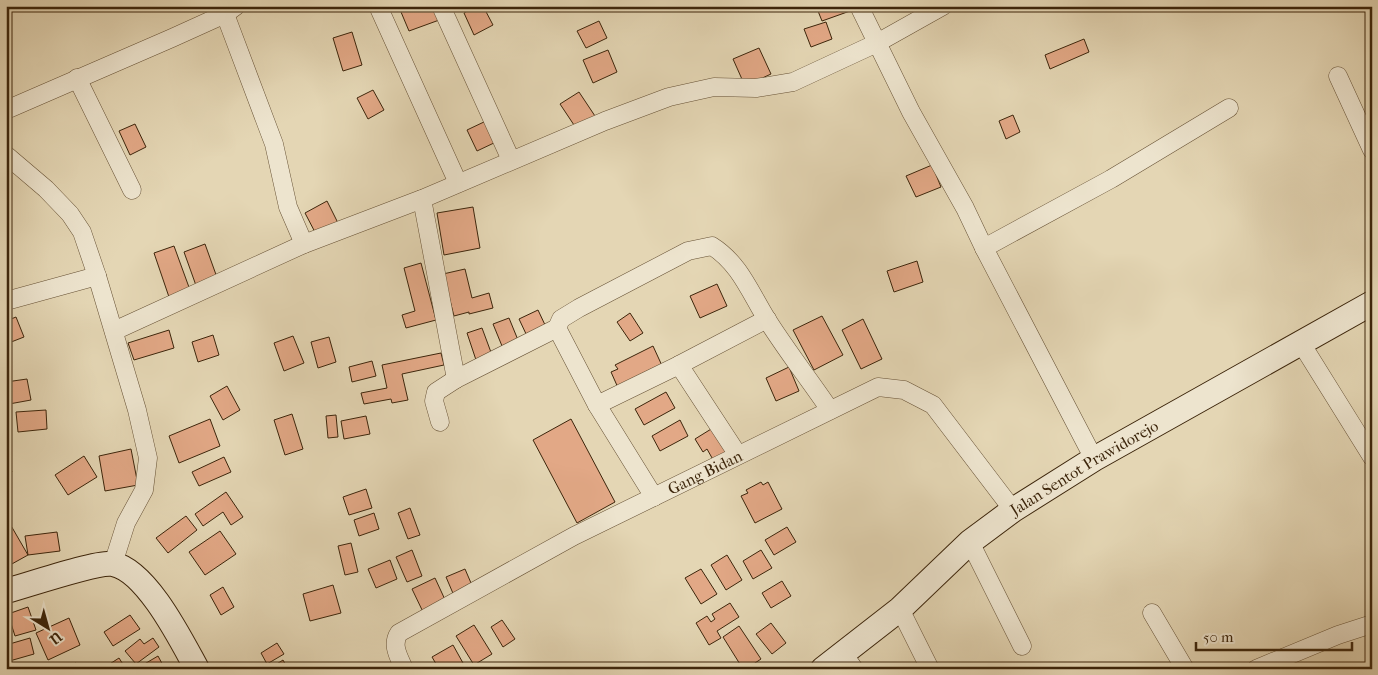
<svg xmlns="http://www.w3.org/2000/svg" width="1378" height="675" viewBox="0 0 1378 675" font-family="'IM FELL French Canon',serif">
<rect width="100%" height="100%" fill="#e4d6b4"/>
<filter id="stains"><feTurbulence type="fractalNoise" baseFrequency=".004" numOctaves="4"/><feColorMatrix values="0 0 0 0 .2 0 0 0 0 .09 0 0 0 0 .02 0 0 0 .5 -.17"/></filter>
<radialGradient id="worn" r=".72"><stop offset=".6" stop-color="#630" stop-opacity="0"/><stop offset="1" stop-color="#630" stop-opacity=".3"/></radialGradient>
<path fill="#e2a886" stroke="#3c250b" d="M417 6H438L442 19 409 31 401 12Z
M476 6H483L493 25 474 35 464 13Z
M816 6H848L850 11 822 21Z
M599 21 607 38 586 48 577 31Z
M826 22 832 39 811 47 804 29Z
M352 32 362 65 343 71 333 38Z
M1084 39 1089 52 1050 69 1045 55Z
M759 48 771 74 745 86 733 59Z
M608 50 617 72 593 83 583 60Z
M373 90 384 110 368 119 357 98Z
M579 92 597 119 578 131 560 104Z
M1013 115 1020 132 1006 139 999 121Z
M486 121 496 142 477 151 467 130Z
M135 124 146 147 130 155 119 131Z
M932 165 941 187 916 197 906 176Z
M327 201 339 225 317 236 305 213Z
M473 207 480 248 444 255 437 213Z
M205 244 219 283 198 291 184 252Z
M174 246 190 290 169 297 154 253Z
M917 261 923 282 894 292 887 271Z
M421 263 436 320 406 328 402 315 415 311 404 268Z
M465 269 472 298 489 293 493 308 469 314V312L454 316 443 274Z
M717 284 727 306 700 318 690 296Z
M538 310 546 327 527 336 519 319Z
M630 313 643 333 630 341 617 322Z
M822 316 843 355 814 370 793 330Z
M16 317 24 337 6 344V321Z
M509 318 518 340 502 346 493 324Z
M863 319 882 359 861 369 842 330Z
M482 328 492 355 476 360 467 333Z
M169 330 174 348 134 360 128 343Z
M213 335 219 355 198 362 192 342Z
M293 336 304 363 284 371 274 343Z
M329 337 336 362 318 368 311 342Z
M653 346 664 370 619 390 611 372 618 369 615 365Z
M441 353 444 365 402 374 408 400 392 403 391 399 364 404 361 393 387 388 382 365Z
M372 361 376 376 352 382 349 367Z
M789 367 799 391 776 401 766 378Z
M27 379 31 400 9 404 6 382Z
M227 386 240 410 223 420 210 396Z
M666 392 675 408 644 425 635 409Z
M46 410 47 429 18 432 16 412Z
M292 414 303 449 285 455 274 420Z
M336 415 338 437 328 438 326 416Z
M366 416 370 434 344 439 341 421Z
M210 419 220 446 179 463 169 436Z
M571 419 615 502 577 523 533 440Z
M680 420 688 436 660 451 652 436Z
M716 426 734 454 716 465 707 449 703 452 695 439Z
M131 449 138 485 105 491 99 456Z
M84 456 97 477 68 495 55 475Z
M6 457 12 472 6 475Z
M224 457 231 472 199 486 192 472Z
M761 482 763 485 768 482 782 509 755 523 741 496 748 493 746 490Z
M366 489 372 508 349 515 343 497Z
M226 492 243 517 231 525 223 512 203 526 195 514Z
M410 508 420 535 408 539 398 513Z
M374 513 379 529 359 536 354 520Z
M186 516 197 530 168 553 156 538Z
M6 517 28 555 10 565 6 559Z
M787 527 796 542 774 555 765 540Z
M220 531 236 554 205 575 189 552Z
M57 532 60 551 28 555 25 536Z
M351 543 358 572 345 575 338 546Z
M412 550 422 576 407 582 396 557Z
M761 550 772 568 753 579 743 561Z
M727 555 742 580 726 590 711 565Z
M390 560 397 579 376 588 368 569Z
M465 569 474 590 455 598 446 577Z
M701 569 717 594 701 604 685 578Z
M435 578 447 604 424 614 412 589Z
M782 581 791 596 771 608 762 593Z
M333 585 341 613 310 621 303 594Z
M223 587 234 607 221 615 210 595Z
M730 603 739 617 717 631 721 638 709 645 696 623 707 616 711 622 715 619 712 614Z
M28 607 36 630 15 636 8 614Z
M130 615 140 629 113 646 104 632Z
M69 618 80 645 48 660 36 633Z
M502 620 515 639 503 647 491 627Z
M771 623 786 643 772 654 756 634Z
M474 625 492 654 474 665 456 636Z
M739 626 761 659 746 669H743L723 637Z
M30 638 34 654 6 662V645Z
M153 638 159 647 136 664 125 651 140 639 144 644Z
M277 643 284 654 267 664 261 653Z
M453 645 463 663 453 669H439L432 657Z
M158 656 165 669H136Z
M119 658 126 669H102Z
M283 660 288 669H269Z
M76 663 79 669H65Z"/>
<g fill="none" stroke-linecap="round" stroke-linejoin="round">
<g stroke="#665135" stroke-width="19">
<g id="street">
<path d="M378 6 458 183"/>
<path d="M441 6 511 160"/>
<path d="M859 6 911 112 965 208 984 248 1094 459"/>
<path d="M225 14 274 144 288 207 304 244"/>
<path d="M1338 76 1372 150"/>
<path d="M77 78 132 190"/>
<path d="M6 110 172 38 225 14 236 6"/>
<path d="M6 155 46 189 70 214 82 232 97 276 137 410 148 458 144 490 126 523 113 564"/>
<path d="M422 199 456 379 557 328"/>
<path d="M984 248 1111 179 1229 108"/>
<path d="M6 301 97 276"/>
<path d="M114 331 304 244 422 199 605 121 669 97 714 87 756 88 793 82 877 43 943 6"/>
<path d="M1301 343 1372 457"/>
<path d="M679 365 767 319"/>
<path d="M597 405 679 365 738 455"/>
<path d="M440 422 434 401 436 392 456 379"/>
<path d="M654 497 597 405 557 328 561 319 579 308 688 251 712 246C739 263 750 292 766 318 786 350 809 379 830 410"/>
<path d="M970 542 1022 646"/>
<path d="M900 609 930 669"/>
<path d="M1152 613 1185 669"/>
<path d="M843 653 854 669"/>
<path id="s1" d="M404 669C399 657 391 645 399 633L574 536 878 387 904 390 933 405 1013 510"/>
<path d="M1256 669 1338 635 1372 624"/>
</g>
</g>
<g stroke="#3c250b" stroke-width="26">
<g id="secondary">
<path d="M6 591C25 586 98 561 113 564 147 571 181 640 197 669"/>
<path id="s2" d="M823 669 900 609 970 542 1013 510 1094 459 1372 303"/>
</g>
</g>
<use href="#street" stroke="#ede4ce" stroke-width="18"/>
<use href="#secondary" stroke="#ede4ce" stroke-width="24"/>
</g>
<g text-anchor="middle" stroke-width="5" stroke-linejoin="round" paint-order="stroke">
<g font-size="16" fill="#3c250b" stroke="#ede4ce">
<text dy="6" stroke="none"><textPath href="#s2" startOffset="331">Jalan Sentot Prawidorejo</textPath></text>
<text dy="6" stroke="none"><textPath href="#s1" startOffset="384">Gang Bidan</textPath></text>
</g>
</g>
<rect width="1378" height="675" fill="none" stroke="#e4d6b4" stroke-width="25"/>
<rect x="8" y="8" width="1363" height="660" fill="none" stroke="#3c250b" stroke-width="2.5"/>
<rect x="12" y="12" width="1353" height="650" fill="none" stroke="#3c250b"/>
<g transform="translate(48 628) rotate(143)" stroke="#ede4ce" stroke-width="4" paint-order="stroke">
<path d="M0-4L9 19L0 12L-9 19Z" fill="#3c250b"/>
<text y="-8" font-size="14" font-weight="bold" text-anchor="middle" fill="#3c250b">U</text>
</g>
<path d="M1196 642v8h156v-8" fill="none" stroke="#3c250b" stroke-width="2.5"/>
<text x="1203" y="642" font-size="15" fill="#3c250b" stroke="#ede4ce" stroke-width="4" paint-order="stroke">50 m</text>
<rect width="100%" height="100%" filter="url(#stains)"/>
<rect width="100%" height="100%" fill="url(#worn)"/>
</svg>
